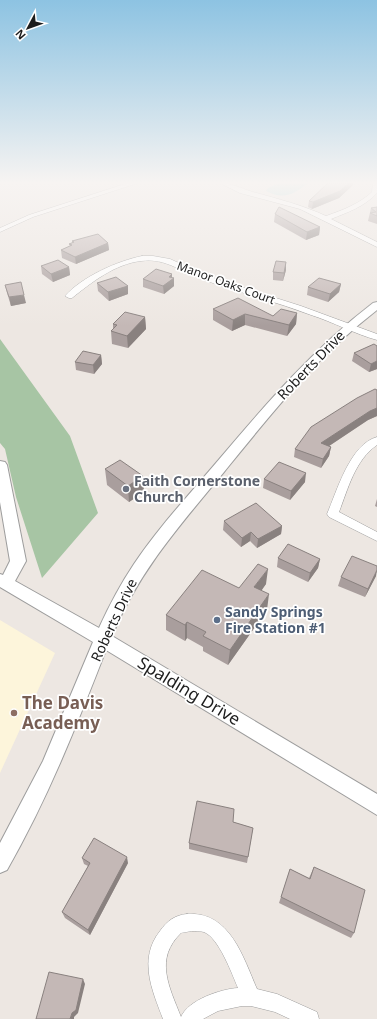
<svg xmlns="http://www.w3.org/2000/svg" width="377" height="1019" viewBox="0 0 377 1019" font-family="'Noto Sans',sans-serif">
<rect width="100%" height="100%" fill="#ede7e2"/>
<path fill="#fdf5db" d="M0 620 55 653 0 773Z"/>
<path fill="#a7c5a4" d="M0 339 70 436 98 513 42 578 16 497 5 449 0 443Z"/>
<path fill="#a4d9d9" d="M279 183H309C294 193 285 201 266 191L268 188Z"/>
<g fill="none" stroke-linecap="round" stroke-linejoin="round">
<g stroke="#9d9d9d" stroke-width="1">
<path id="minor" d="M128 183H138L33 217 0 232V228L29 215Z
M220 183C232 183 242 189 253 192 278 199 302 205 326 216 343 210 359 204 372 192L373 183H377V193C364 207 348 212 331 219L377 242V247L300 209 240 193Z
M142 256H153L170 259 210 277 301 306 377 334V340C355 334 333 322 311 315 277 302 241 293 207 281 184 274 166 257 141 261 115 264 92 282 72 298H69L65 296C82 277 117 261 142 256Z
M377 437V445C355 460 348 489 339 512L377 532V541L329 517 327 514C337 491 350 444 377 437Z
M187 914C230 911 243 957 257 989L277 994 317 1012 319 1019H290L275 1012 251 1006H242L218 1011 203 1019H163C152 990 138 959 160 931 167 921 175 915 187 914ZM192 931C196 931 200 931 204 932 219 938 232 974 238 988 221 989 188 1000 181 1017 169 986 154 959 181 933Z"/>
</g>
<g stroke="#9d9d9d" stroke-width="2">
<path id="tertiary" d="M377 302V310C317 356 271 414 224 472 181 524 138 572 112 636L377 794V815L106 650C76 727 48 798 7 870L0 873V843L43 761 93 642 0 587V574L3 575 10 561 0 502V461L5 462 7 465 26 561 15 581 99 628C109 606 120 585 134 564 158 528 188 496 216 463 265 405 313 349 373 303Z"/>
</g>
<use href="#minor" fill="#fff" fill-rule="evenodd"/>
<use href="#tertiary" fill="#fff" fill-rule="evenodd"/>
</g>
<path fill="#a99e9d" d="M328 183H353V185L339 198 312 209 308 207 309 201Z
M377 207V224L368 221 371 208Z
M275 214 320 227 319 235 306 240 274 222Z
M72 241 108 243 109 250 76 264 62 258 61 250 70 246 69 244 73 243Z
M286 262V270L283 281 273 280V272Z
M41 266 69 267 70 275 53 282 42 274Z
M172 278H174V286L164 294 143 287V279Z
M97 283 128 286V294L109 301 98 291Z
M341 284 339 292 328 302 307 295 308 287Z
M5 285 26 303 11 306 7 293Z
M213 309 273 316 297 313 296 324 287 336 245 325 232 331 213 320Z
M145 317 146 329 128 348 112 344 111 331 113 329V324Z
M377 346V369L369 372 352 361 354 353Z
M101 355 102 364 94 374 76 370 75 362Z
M377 390V416L368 420 329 446 331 447 329 456 321 468 294 457 295 449Z
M105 469 144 492 129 502 107 485Z
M264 479 305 482 290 500 263 488Z
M377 499V507L375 506Z
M224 521 282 526 281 534 257 548 250 541 241 547 223 530Z
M278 558 320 559 318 568 308 582 277 567Z
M376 576 365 597 338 586 341 577Z
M266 584 261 590 267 610 228 665 203 651V647L187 638 185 641 166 630V615L239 588Z
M233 822 253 828 247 863 189 849V843Z
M82 858 128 863 90 935 65 918 62 912 88 866 84 864Z
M314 867 354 933 351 938 279 903 290 869 309 878Z"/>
<path fill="#89817f" d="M349 183H353V185L339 198 312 209 313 202Z
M320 227 319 235 306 240 307 232Z
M108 243 109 250 76 264 75 257Z
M286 262V270L283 281 284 273Z
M69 267 70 275 53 282 51 274Z
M172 274V279L174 278V286L164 294 163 286 169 277Z
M341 284 339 292 328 302 330 294Z
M128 286V294L109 301 108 292Z
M24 295 26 303 11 306 9 297Z
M297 313 296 324 287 336 289 325Z
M245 314V325L232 331 233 320Z
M145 317 146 329 128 348 127 336Z
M101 355 102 364 94 374 93 365Z
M377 361V369L369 372 371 364Z
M377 408V416L368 420 320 452 321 443 370 411Z
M331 447 329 456 321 468 323 459Z
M306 473 305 482 290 500 291 491Z
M143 476 144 492 129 502 128 486Z
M282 526 281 534 257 548 258 539Z
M251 532 250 541 241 547 242 538Z
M320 559 318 568 308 582 310 573Z
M268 569 266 584 253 603 254 587Z
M377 570 376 576 365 597 368 589Z
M269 594 267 610 228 665 230 650Z
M187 622V638L185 641V625Z
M127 857 128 863 90 935 88 930Z
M83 979 85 984 78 1013 74 1017V1019H70Z"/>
<path fill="#c4b8b6" stroke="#89817f" d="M328 183H349L340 191 313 202 309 201Z
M279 207 320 227 307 232 275 214Z
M377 207V216L370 213 376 212 371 208Z
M98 234 108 243 75 257 61 250 72 245 69 244 74 242 72 241Z
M58 260 69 267 51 274 41 266Z
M276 261 286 262 284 273 273 272Z
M156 269 172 274 169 277 174 278 163 286 143 279Z
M116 277 128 286 108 292 97 283Z
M319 278 341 284 330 294 308 287Z
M21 282 24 295 9 297 5 285Z
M238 298 273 316 281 309 297 313 289 325 245 314 233 320 213 309Z
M125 312 145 317 127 336 111 331 117 325 113 324Z
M374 344 377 346V361L371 364 354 353Z
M83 351 101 355 93 365 75 362Z
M375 389 377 390V408L370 411 321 443 331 447 323 459 295 449 311 427 357 398Z
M120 460 143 476 128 486 105 469Z
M279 462 306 473 291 491 264 479Z
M256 503 282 526 258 539 251 532 242 538 224 521Z
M288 544 320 559 310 573 278 558Z
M352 556 377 566V570L368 589 341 577Z
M258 564 268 569 254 587 269 594 230 650 203 636 206 632 187 622 185 625 166 615 202 570 239 588Z
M197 801 234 809 233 822 253 828 248 857 189 843Z
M94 838 127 857 88 930 62 912 90 863 82 858Z
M314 867 365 890 354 933 281 897 290 869 310 879Z
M49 972 83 979 76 1010 72 1013 70 1019H36Z"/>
<linearGradient id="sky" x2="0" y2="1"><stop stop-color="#8dc3e2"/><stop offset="0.56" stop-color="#f7f4f2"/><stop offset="1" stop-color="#f7f4f2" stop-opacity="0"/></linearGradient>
<rect width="377" height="326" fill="url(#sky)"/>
<circle fill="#6b7280" stroke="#fff" stroke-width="1.5" cx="126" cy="489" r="4"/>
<circle fill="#5c6f8a" stroke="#fff" stroke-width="1.5" cx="217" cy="620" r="4"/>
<circle fill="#8d6e63" stroke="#fff" stroke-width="1.5" cx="14" cy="713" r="4"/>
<g text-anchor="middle" stroke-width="3.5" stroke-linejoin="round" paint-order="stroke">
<g font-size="12" fill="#1c1c1c" stroke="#fff">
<text transform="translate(226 283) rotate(20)" y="4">Manor Oaks Court</text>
</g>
<g font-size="14" fill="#1c1c1c" stroke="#fff">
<text transform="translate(311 365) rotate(-46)" y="5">Roberts Drive</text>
<text transform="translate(114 620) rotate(-65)" y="5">Roberts Drive</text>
</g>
<g font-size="14" font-weight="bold" fill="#5b616d" stroke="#fff" text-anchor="start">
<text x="134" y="486">Faith Cornerstone<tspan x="134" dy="16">Church</tspan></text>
</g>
<g font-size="14" font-weight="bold" fill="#4e5e75" stroke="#fff" text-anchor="start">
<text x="225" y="617">Sandy Springs<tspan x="225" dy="16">Fire Station #1</tspan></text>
</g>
<g font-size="17" fill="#1c1c1c" stroke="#fff">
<text transform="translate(189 691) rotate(31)" y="6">Spalding Drive</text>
</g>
<g font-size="17" font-weight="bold" fill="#785e54" stroke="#fff" text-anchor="start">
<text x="22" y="709">The Davis<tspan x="22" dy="20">Academy</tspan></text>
</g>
</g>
<g transform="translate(28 28) rotate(229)" stroke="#ffffff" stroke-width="3" paint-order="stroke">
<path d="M0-3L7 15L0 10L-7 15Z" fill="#1c1c1c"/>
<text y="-6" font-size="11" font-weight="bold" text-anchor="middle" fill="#1c1c1c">N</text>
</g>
</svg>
